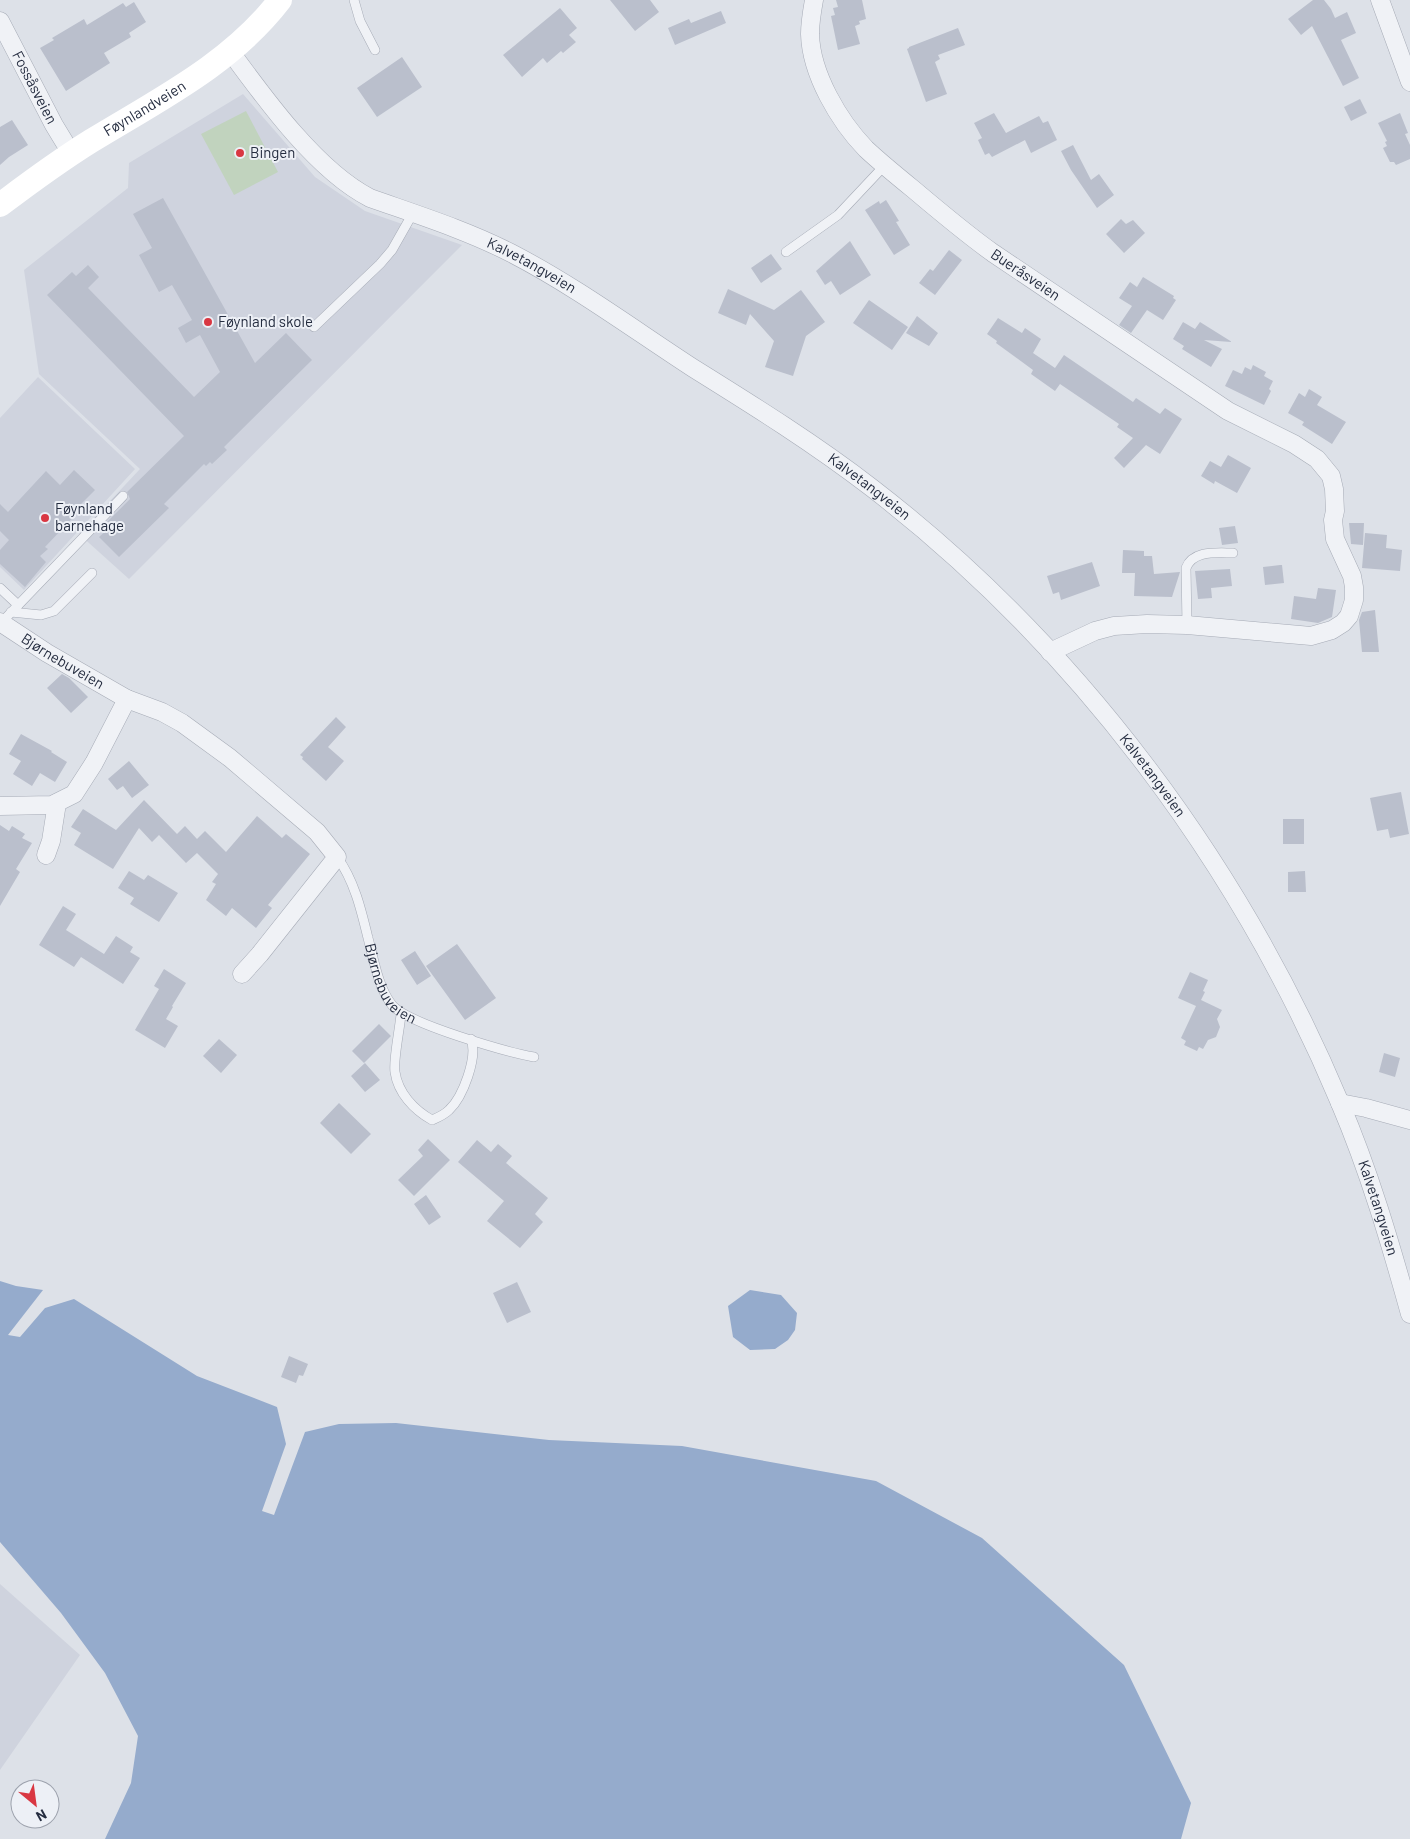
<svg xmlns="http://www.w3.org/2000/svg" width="1410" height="1839" viewBox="0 0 1410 1839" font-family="Barlow,sans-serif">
<rect width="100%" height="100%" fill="#dde1e8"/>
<path fill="#cfd3de" d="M243 94 315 177 365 211 462 245 129 579 79 534 140 469 39 374 24 270 128 188 129 163Z
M38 377 135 469 24 590 0 567V418Z
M0 1584 80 1655 0 1770Z"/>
<path fill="#c1d3be" d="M246 111 278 172 234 195 201 134Z"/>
<path fill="#95abcc" d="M0 1281 16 1286 43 1290 8 1335 20 1337 45 1308 74 1299 197 1376 277 1407 286 1444 262 1511 274 1515 305 1432 339 1424 396 1423 549 1440 682 1446 876 1481 982 1538 1124 1665 1191 1803 1181 1839H105L131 1783 138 1736 105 1673 61 1613 0 1542Z
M750 1290 781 1295 797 1313 795 1330 788 1340 775 1349 750 1350 733 1337 728 1306Z"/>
<path fill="#babfcc" d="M610 0H650L659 12 635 31Z
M836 0H862L866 19 859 21 860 24 855 26 860 44 838 50 831 16 835 15 833 8 838 7Z
M1313 0H1324L1331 9 1335 18 1347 12 1356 33 1341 40 1359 78 1343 86 1312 26 1301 35 1288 19Z
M134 2 146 22 129 33 131 37 104 53 110 63 66 91 40 48 54 40 52 38 84 19 87 25 123 3 126 7Z
M560 8 577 28 569 35 576 42 563 53 561 51 547 63 543 58 522 77 503 55Z
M721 11 726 23 675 45 668 28 689 19 691 23Z
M958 28 965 45 938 55 940 59 935 62 947 94 926 102 907 49 909 48V47Z
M402 57 422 87 377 117 357 88Z
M1360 99 1367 113 1351 121 1344 107Z
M994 113 1006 133 1039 116 1043 123 1048 121 1057 140 1031 153 1025 140 992 157 989 153 985 155 978 140 982 138 974 123Z
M1400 113 1408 133 1405 134 1410 145V159L1396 165 1394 162H1390L1383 148 1387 146 1385 142 1387 141 1378 123Z
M12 120 28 145 9 157 0 165V127Z
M1073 145 1091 180 1099 174 1114 195 1097 208 1071 170 1061 151Z
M163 198 255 363 286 333 312 360 224 447 227 450 212 464 210 462 206 466 204 464 164 504 169 508 119 557 99 537 109 528 105 524 130 499 127 492 184 436 47 295 72 272 76 276 88 265 99 277 88 288 194 397 220 372 200 335 186 343 178 328 192 320 172 285 159 292 139 255 152 248 133 214Z
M886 200 899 221 896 222 910 245 894 255 865 210 879 201 880 204Z
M1121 219 1126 224 1133 220 1145 233 1124 253 1106 234Z
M850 241 871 275 840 295 831 281 825 285 816 271Z
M949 250 962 260 935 295 919 283 930 269 933 271Z
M771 254 782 269 761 283 751 268Z
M1143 277 1174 296 1173 298 1176 300 1163 320 1147 310 1131 333 1119 325 1132 306 1119 298 1130 282 1137 287Z
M728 289 774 310 801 290 825 322 806 336 793 376 765 367 774 341 750 314 746 325 718 313Z
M869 300 908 327 892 350 853 323Z
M917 316 938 333 929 346 906 333Z
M998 318 1022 333 1025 328 1041 339 1033 353 1055 368 1064 355 1133 402 1136 398 1160 414 1165 408 1182 419 1160 454 1146 445 1124 468 1114 458 1133 438 1117 427 1119 424 1060 384 1055 391 1031 374 1033 370 996 343 997 341 987 334Z
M1183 322 1195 329 1200 322 1232 342 1204 340 1222 349 1211 367 1182 349 1184 346 1173 339Z
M1253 365 1266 372 1264 376 1273 381 1269 389 1271 391 1264 405 1225 386 1233 370 1242 374 1245 367 1251 370Z
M1309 389 1322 397 1317 405 1346 422 1332 444 1302 425 1304 422 1288 413 1299 393 1305 397Z
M1228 455 1251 468 1237 493 1215 481 1214 484 1201 476 1210 461 1221 467Z
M74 470 95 490 81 504 84 506 45 547 48 549 40 556 46 562 25 587 0 564V550L9 540 0 531V504L8 512 46 471 60 485Z
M1349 523H1364L1363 545 1351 544Z
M1235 526 1238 543 1222 545 1219 528Z
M1365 533 1387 535 1386 548 1402 550 1400 571 1362 568Z
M1123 550 1144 551V556H1152L1154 574 1180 572 1172 597 1134 596 1135 573H1122Z
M1092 562 1100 586 1061 600 1059 592 1053 594 1047 576Z
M1280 565H1282L1284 583 1265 585 1263 567Z
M1230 569 1232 586 1211 588 1212 598 1198 599 1195 571Z
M1318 588 1336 590 1332 617 1318 623 1291 619 1294 596 1316 599Z
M1375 610 1379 652H1362L1359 620 1362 612Z
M62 674 69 678 88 697 71 713 47 688Z
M336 717 346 727 328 747 344 761 326 781 302 759 303 757 300 755Z
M21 734 52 751 51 752 67 762 55 782 40 773 32 786 13 774 21 761 9 754Z
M129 761 149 785 132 798 123 786 117 790 108 779Z
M1401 792 1409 834 1390 838 1388 829 1377 831 1370 798Z
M144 800 177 834 185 826 197 839 205 831 226 852 257 816 282 838 286 834 310 854 268 905 272 908 256 928 232 908 226 916 206 900 216 884 212 882 218 874 197 853 186 863 159 835 152 842 139 828 113 869 74 845 81 833 71 827 83 809 116 830Z
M1283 819H1304V844H1283Z
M0 825 9 831 12 826 25 834 22 838 32 843 16 869 20 872 0 906Z
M129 871 144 880 148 875 178 893 159 922 130 904 134 898 118 888Z
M1305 871 1306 892H1288V872Z
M63 906 76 914 66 930 104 954 116 936 133 947 130 952 140 958 123 984 81 957 74 967 39 945Z
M457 944 496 998 465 1020 426 966Z
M415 951 431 976 417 985 401 960Z
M164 969 186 983 172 1006 173 1007 166 1019 178 1026 165 1048 135 1030 159 989 154 986Z
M1190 972 1208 980 1203 991 1205 992 1201 1000 1222 1010 1217 1019 1220 1027 1216 1037 1208 1040 1203 1049 1199 1047 1197 1051 1184 1045 1186 1041 1181 1038 1196 1006 1178 998Z
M379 1024 391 1036 364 1063 352 1051Z
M219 1039 237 1055 221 1073 203 1056Z
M1384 1053 1400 1058 1395 1077 1379 1072Z
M365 1063 380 1080 365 1092 351 1076Z
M339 1103 371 1134 351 1154 320 1123Z
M428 1139 450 1160 414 1196 398 1180 423 1156 418 1150Z
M477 1140 491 1152 498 1144 512 1156 506 1163 548 1198 535 1214 543 1222 520 1248 487 1221 504 1201 458 1162Z
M426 1195 441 1217 429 1225 414 1204Z
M517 1282 531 1312 507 1323 493 1293Z
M289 1356 308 1364 303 1376 299 1375 296 1383 281 1377Z"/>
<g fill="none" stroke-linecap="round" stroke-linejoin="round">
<g stroke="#a6abb6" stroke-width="10">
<g id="service">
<path d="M354 0 360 21 375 50"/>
<path d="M786 252 838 215 885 165"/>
<path d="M314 327 380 264 392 250 413 213"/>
<path d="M0 588 18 605"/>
<path d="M11 612 41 615 54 611 92 573"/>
<path d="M1 623 123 496"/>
<path d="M1187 625 1186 568C1193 550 1216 553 1233 553"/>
<path id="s1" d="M337 857C354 880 361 909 368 938 374 960 378 987 392 1005 408 1024 507 1052 534 1057"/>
<path d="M401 1014C400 1028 393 1060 395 1072 398 1093 414 1110 432 1120 439 1117 444 1115 449 1110 463 1097 478 1057 471 1039"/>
</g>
</g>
<g stroke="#a6abb6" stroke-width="19">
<g id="minor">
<path id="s2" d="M814 0C812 11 810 22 810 34 811 74 839 121 866 149 881 163 897 176 913 189 939 211 965 233 993 253L1228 411 1294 444 1317 459 1331 476 1334 489 1335 511 1333 520 1335 539 1352 576 1354 587V600L1349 616 1343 623 1332 630 1311 636 1187 625 1147 624 1114 626 1095 631 1050 652"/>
<path d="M1380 0 1410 82"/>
<path id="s3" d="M0 21 54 125 71 153"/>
<path id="s4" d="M230 51C265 99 317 171 370 198 418 215 466 230 511 253 575 286 633 329 693 368 754 406 815 444 872 488 1077 646 1240 864 1340 1103 1369 1171 1390 1242 1410 1314"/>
<path id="s5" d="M0 622 47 653 127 699 162 712 182 723 230 758 317 832 337 857 260 954 242 974"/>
<path d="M0 806 52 805 74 794 94 763 127 699"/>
<path d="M46 855 51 841 57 803"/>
<path d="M1340 1103 1366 1108 1410 1120"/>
</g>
</g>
<use href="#service" stroke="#f0f2f6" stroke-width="9"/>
<use href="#minor" stroke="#f0f2f6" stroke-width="18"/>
<path stroke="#fff" stroke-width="24" id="s6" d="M0 205C29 183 59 161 91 141 158 100 231 64 280 0"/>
</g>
<g fill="#d93742" stroke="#edf0f6" stroke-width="2">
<circle cx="240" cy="153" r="5"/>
<circle cx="208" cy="322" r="5"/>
<circle cx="45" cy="518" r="5"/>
</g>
<g text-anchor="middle" stroke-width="4" stroke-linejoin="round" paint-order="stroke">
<g font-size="15" fill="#252d40" stroke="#edf0f6">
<text dy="5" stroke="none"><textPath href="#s3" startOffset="75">Fossåsveien</textPath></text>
<text dy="5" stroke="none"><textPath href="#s6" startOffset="174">Føynlandveien</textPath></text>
<text dy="5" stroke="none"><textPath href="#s4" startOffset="380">Kalvetangveien</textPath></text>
<text dy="5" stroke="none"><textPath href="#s2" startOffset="368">Bueråsveien</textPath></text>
<text dy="5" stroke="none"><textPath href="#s4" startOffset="784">Kalvetangveien</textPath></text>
<text dy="5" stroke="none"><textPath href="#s5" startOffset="74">Bjørnebuveien</textPath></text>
<text dy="5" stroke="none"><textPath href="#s4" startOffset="1190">Kalvetangveien</textPath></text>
<text dy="5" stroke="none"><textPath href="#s1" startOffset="140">Bjørnebuveien</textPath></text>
<text dy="5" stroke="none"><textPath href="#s4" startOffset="1680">Kalvetangveien</textPath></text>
</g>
<g font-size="15" fill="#252d40" stroke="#edf0f6" text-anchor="start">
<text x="250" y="158">Bingen</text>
<text x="218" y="327">Føynland skole</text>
<text x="55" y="514">Føynland<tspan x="55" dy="17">barnehage</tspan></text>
</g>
</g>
<g transform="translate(35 1804) rotate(151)"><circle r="24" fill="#edf0f6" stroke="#9da2ad"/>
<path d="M0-4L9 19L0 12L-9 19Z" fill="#d93742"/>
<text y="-8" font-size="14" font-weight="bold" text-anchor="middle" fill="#252d40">N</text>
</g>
</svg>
